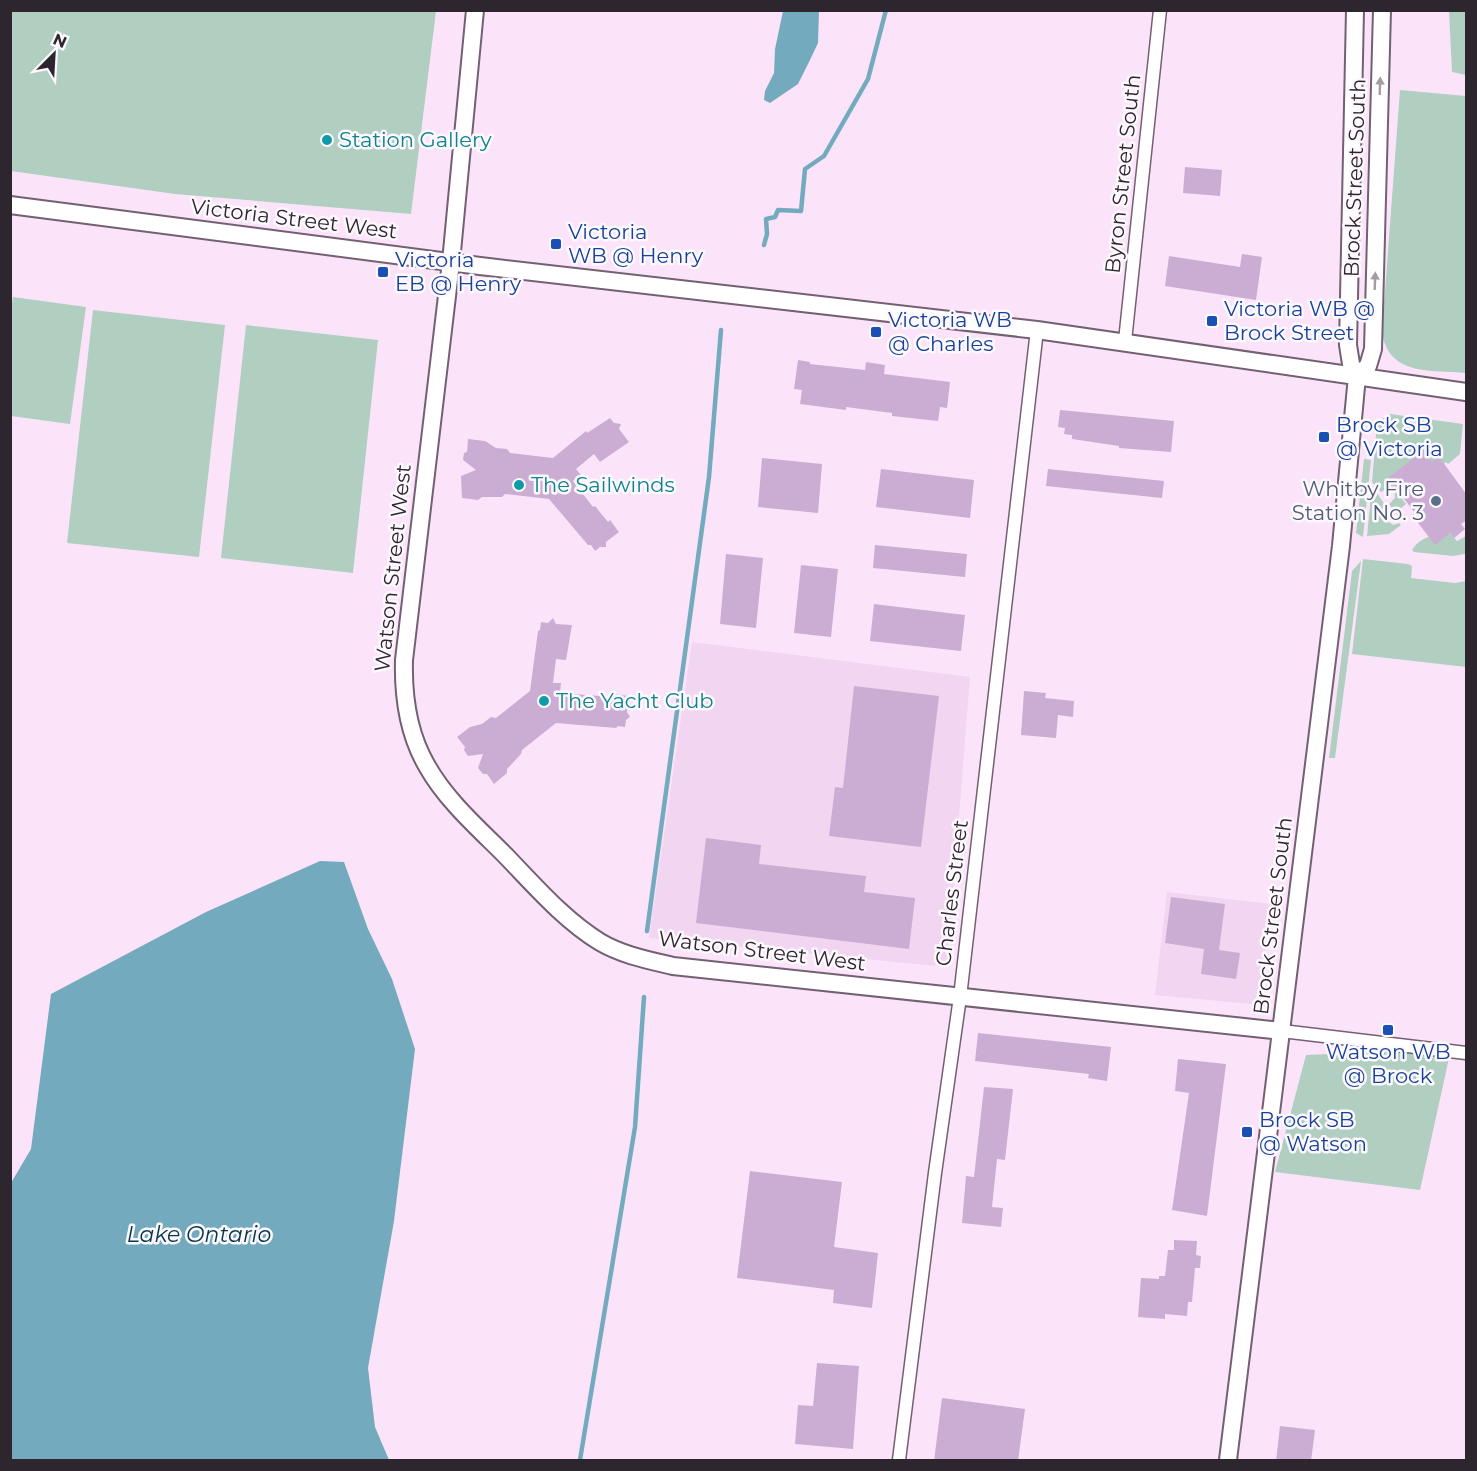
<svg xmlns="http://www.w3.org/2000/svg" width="1477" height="1471" viewBox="0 0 1477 1471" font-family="Montserrat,sans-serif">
<rect width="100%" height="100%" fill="#fbe4fa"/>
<path fill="#f1d5f1" d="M692 642 970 677 947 967 649 938Z
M1167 892 1271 904 1260 995 1252 1004 1155 995Z"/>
<path fill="#b0cfc0" d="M10 11H436L411 214 175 194 11 171Z
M1449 11H1466V75L1452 72Z
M1400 90 1466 96V373C1431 370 1388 376 1382 332Z
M13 297 86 307 70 424 11 416 10 317Z
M93 310 225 325 199 557 67 543Z
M246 325 378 340 353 573 221 558Z
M1390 414 1463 424 1460 454 1448 464 1446 462 1444 464 1402 499 1406 504 1400 509 1408 519 1404 523 1389 504 1395 498V491L1388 488 1381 492 1372 482 1377 422Z
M1364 459 1371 460 1363 537 1356 533Z
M1372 486 1388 509 1386 514 1389 522 1393 525 1399 523 1401 525 1389 534 1367 536Z
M1450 533 1457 541 1466 536 1465 554 1453 556 1414 552 1412 550C1421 536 1434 535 1450 533Z
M1363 559 1408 564 1412 566 1411 578 1455 583 1466 581V667L1352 654Z
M1361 561 1335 758H1329L1352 571Z
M1451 1049 1420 1190 1275 1172 1306 1055Z"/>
<path fill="#74aabd" d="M783 11H819L818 43 809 62 798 84 770 103 764 100 765 91 774 73 775 49Z
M320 861 344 862 368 929 392 979 415 1049 394 1221 368 1368 375 1427 389 1460H11V1183L31 1149 51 994 206 912Z"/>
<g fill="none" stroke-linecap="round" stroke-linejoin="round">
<path stroke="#74aabd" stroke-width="4.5" d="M764 245 767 234 766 219 775 217 778 210 801 211 805 169 824 156 868 79 886 10
M647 931 709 477 721 330
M580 1460 635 1127 644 997"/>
</g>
<path fill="#cbadd3" d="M1185 167 1222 170 1220 196 1183 193Z
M1242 254 1262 257 1256 300 1165 286 1169 256 1240 267Z
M798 360 810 362V364L865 370 866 362 885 365 884 374 950 382 947 408 940 407 938 421 892 416V413L846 407V410L800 404 802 390 794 389Z
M1060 410 1174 421 1171 452 1119 448V446L1072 439V435L1064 434 1065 428 1058 427Z
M610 418 614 423 621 424 619 429 629 442 600 462 594 454 576 469 581 475 573 481 593 507 595 506 608 522 610 520 619 532 606 542V547H600L595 551 591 545H588L549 499 505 494 502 497H482L478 500 462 498 461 476 476 470 463 460 464 453 467 452 468 439 485 441 496 448 507 449 510 453 553 458 586 431 587 433Z
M1423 451 1432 462 1439 457 1467 495V520L1461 524 1465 529 1454 538 1450 533 1435 545 1412 515 1415 513 1388 478Z
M762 458 822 464 818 513 758 507Z
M881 469 974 480 970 518 876 507Z
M1048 469 1164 481 1162 498 1046 486Z
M875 545 967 554 965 577 873 568Z
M726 554 763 558 756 628 720 624Z
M801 565 838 569 831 637 794 633Z
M874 604 965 615 961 651 870 641Z
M553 618 556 624 572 625 566 660 556 659 553 683H561L560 693 614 697V694L629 696 627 712 630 717 626 720 625 727 618 726 616 728 556 723 522 750 521 754 507 769V773L494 784 487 774H483L478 768 483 754 468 756 464 750 465 747 457 737 470 727 482 724 491 717 496 718 530 691 538 631 540 630 541 622 548 623Z
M854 686 939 696 921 847 829 836 835 787 843 788Z
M1024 691 1046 693 1045 698 1074 701 1073 717 1058 715 1056 738 1021 735Z
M706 838 761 845 759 864 866 876 864 892 915 898 909 949 696 923Z
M1171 897 1225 904 1219 950 1240 953 1236 979 1201 974 1204 949 1165 943Z
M978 1033 1111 1047 1107 1081 1088 1078 1089 1074 975 1061Z
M1178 1059 1226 1064 1207 1216 1172 1210 1189 1093 1175 1091Z
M984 1087 1013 1089 1005 1160 997 1159 992 1207 1003 1208 1001 1227 962 1223 966 1176 974 1177Z
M750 1171 842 1182 834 1247 878 1253 872 1308 833 1303 834 1290 737 1278Z
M1174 1240 1197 1241 1196 1255 1201 1256 1200 1268H1195L1192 1302H1188L1187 1316 1165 1314V1319L1138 1317 1141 1278 1159 1279V1276H1165L1168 1250H1174Z
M817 1363 859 1366 853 1449 795 1444 798 1405 813 1406Z
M942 1398 1025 1409 1018 1461H934Z
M1280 1426 1315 1430 1311 1461H1276Z"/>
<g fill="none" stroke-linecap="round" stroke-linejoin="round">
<g stroke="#736073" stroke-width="15">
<path id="street" d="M1125 341 1160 10
M1282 1031 1466 1053
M899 1460 935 1173 960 997 1037 330"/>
</g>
<g stroke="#736073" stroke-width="20">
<path id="secondary" d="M475 10 451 262 404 660C403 697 408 734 427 766 446 800 478 828 505 855 534 885 564 920 600 942 622 955 648 960 673 966L1282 1031
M10 205 480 266 1037 330 1466 392
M1357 376 1368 366 1373 349 1382 10
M1228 1460 1341 546 1357 376 1351 364 1348 345 1355 10"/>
</g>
<use href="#street" stroke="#fff" stroke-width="12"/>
<use href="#secondary" stroke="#fff" stroke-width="16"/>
</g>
<defs><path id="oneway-solid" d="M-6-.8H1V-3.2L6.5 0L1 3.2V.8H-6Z" transform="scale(1.5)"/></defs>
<g fill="#a19da1">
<use href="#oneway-solid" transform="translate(1380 86) rotate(-88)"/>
<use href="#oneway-solid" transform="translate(1375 281) rotate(-88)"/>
</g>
<g fill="#0f9aa8" stroke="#fdf8fd" stroke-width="2">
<circle cx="327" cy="140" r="6"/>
<circle cx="519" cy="485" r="6"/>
<circle cx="544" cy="701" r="6"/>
</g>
<g fill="#1a4fb4" stroke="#fdf8fd" stroke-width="2">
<rect x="550" y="238" width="12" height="12" rx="3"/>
<rect x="377" y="266" width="12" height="12" rx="3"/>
<rect x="1206" y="315" width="12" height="12" rx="3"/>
<rect x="870" y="326" width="12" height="12" rx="3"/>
<rect x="1318" y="431" width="12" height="12" rx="3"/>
<rect x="1382" y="1024" width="12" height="12" rx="3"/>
<rect x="1241" y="1126" width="12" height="12" rx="3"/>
</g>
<circle fill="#5c6f8a" stroke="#fdf8fd" stroke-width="2" cx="1436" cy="501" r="6"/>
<g text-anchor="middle" stroke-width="5" stroke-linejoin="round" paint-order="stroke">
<g font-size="21" fill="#0d838f" stroke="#fdf8fd" text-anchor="start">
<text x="339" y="147">Station Gallery</text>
<text x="531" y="492">The Sailwinds</text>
<text x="556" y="708">The Yacht Club</text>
</g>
<g font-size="21" fill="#2e262e" stroke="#fdf8fd">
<text transform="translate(1123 174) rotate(-84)" y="7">Byron Street South</text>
<text transform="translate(1355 178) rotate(-88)" y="7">Brock Street South</text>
<text transform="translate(294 219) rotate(7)" y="7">Victoria Street West</text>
<text transform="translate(393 568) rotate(-84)" y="7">Watson Street West</text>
<text transform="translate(952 893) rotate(-83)" y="7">Charles Street</text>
<text transform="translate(1273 916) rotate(-83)" y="7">Brock Street South</text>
<text transform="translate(762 951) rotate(7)" y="7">Watson Street West</text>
</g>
<g font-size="21" fill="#164399" stroke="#fdf8fd" text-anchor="start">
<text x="568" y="239">Victoria<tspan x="568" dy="24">WB @ Henry</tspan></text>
<text x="395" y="267">Victoria<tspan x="395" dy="24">EB @ Henry</tspan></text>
<text x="1224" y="316">Victoria WB @<tspan x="1224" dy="24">Brock Street</tspan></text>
<text x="888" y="327">Victoria WB<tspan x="888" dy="24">@ Charles</tspan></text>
<text x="1336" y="432">Brock SB<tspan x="1336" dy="24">@ Victoria</tspan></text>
<text x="1388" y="1059" text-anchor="middle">Watson WB<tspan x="1388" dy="24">@ Brock</tspan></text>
<text x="1259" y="1127">Brock SB<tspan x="1259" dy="24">@ Watson</tspan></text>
</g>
<g font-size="21" fill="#4e5e75" stroke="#fdf8fd" text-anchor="end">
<text x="1424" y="496">Whitby Fire<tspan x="1424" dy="24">Station No. 3</tspan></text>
</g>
<g font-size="22" font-style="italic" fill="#033745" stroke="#fdf8fd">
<text x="199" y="1242">Lake Ontario</text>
</g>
</g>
<rect width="1477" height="1471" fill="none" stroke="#2e262e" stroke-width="24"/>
<g transform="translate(54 54) rotate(24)" stroke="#fdf8fd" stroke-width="4.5" paint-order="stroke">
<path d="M0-4.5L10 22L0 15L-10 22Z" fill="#2e262e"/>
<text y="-9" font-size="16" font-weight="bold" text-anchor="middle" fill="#2e262e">N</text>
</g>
</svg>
